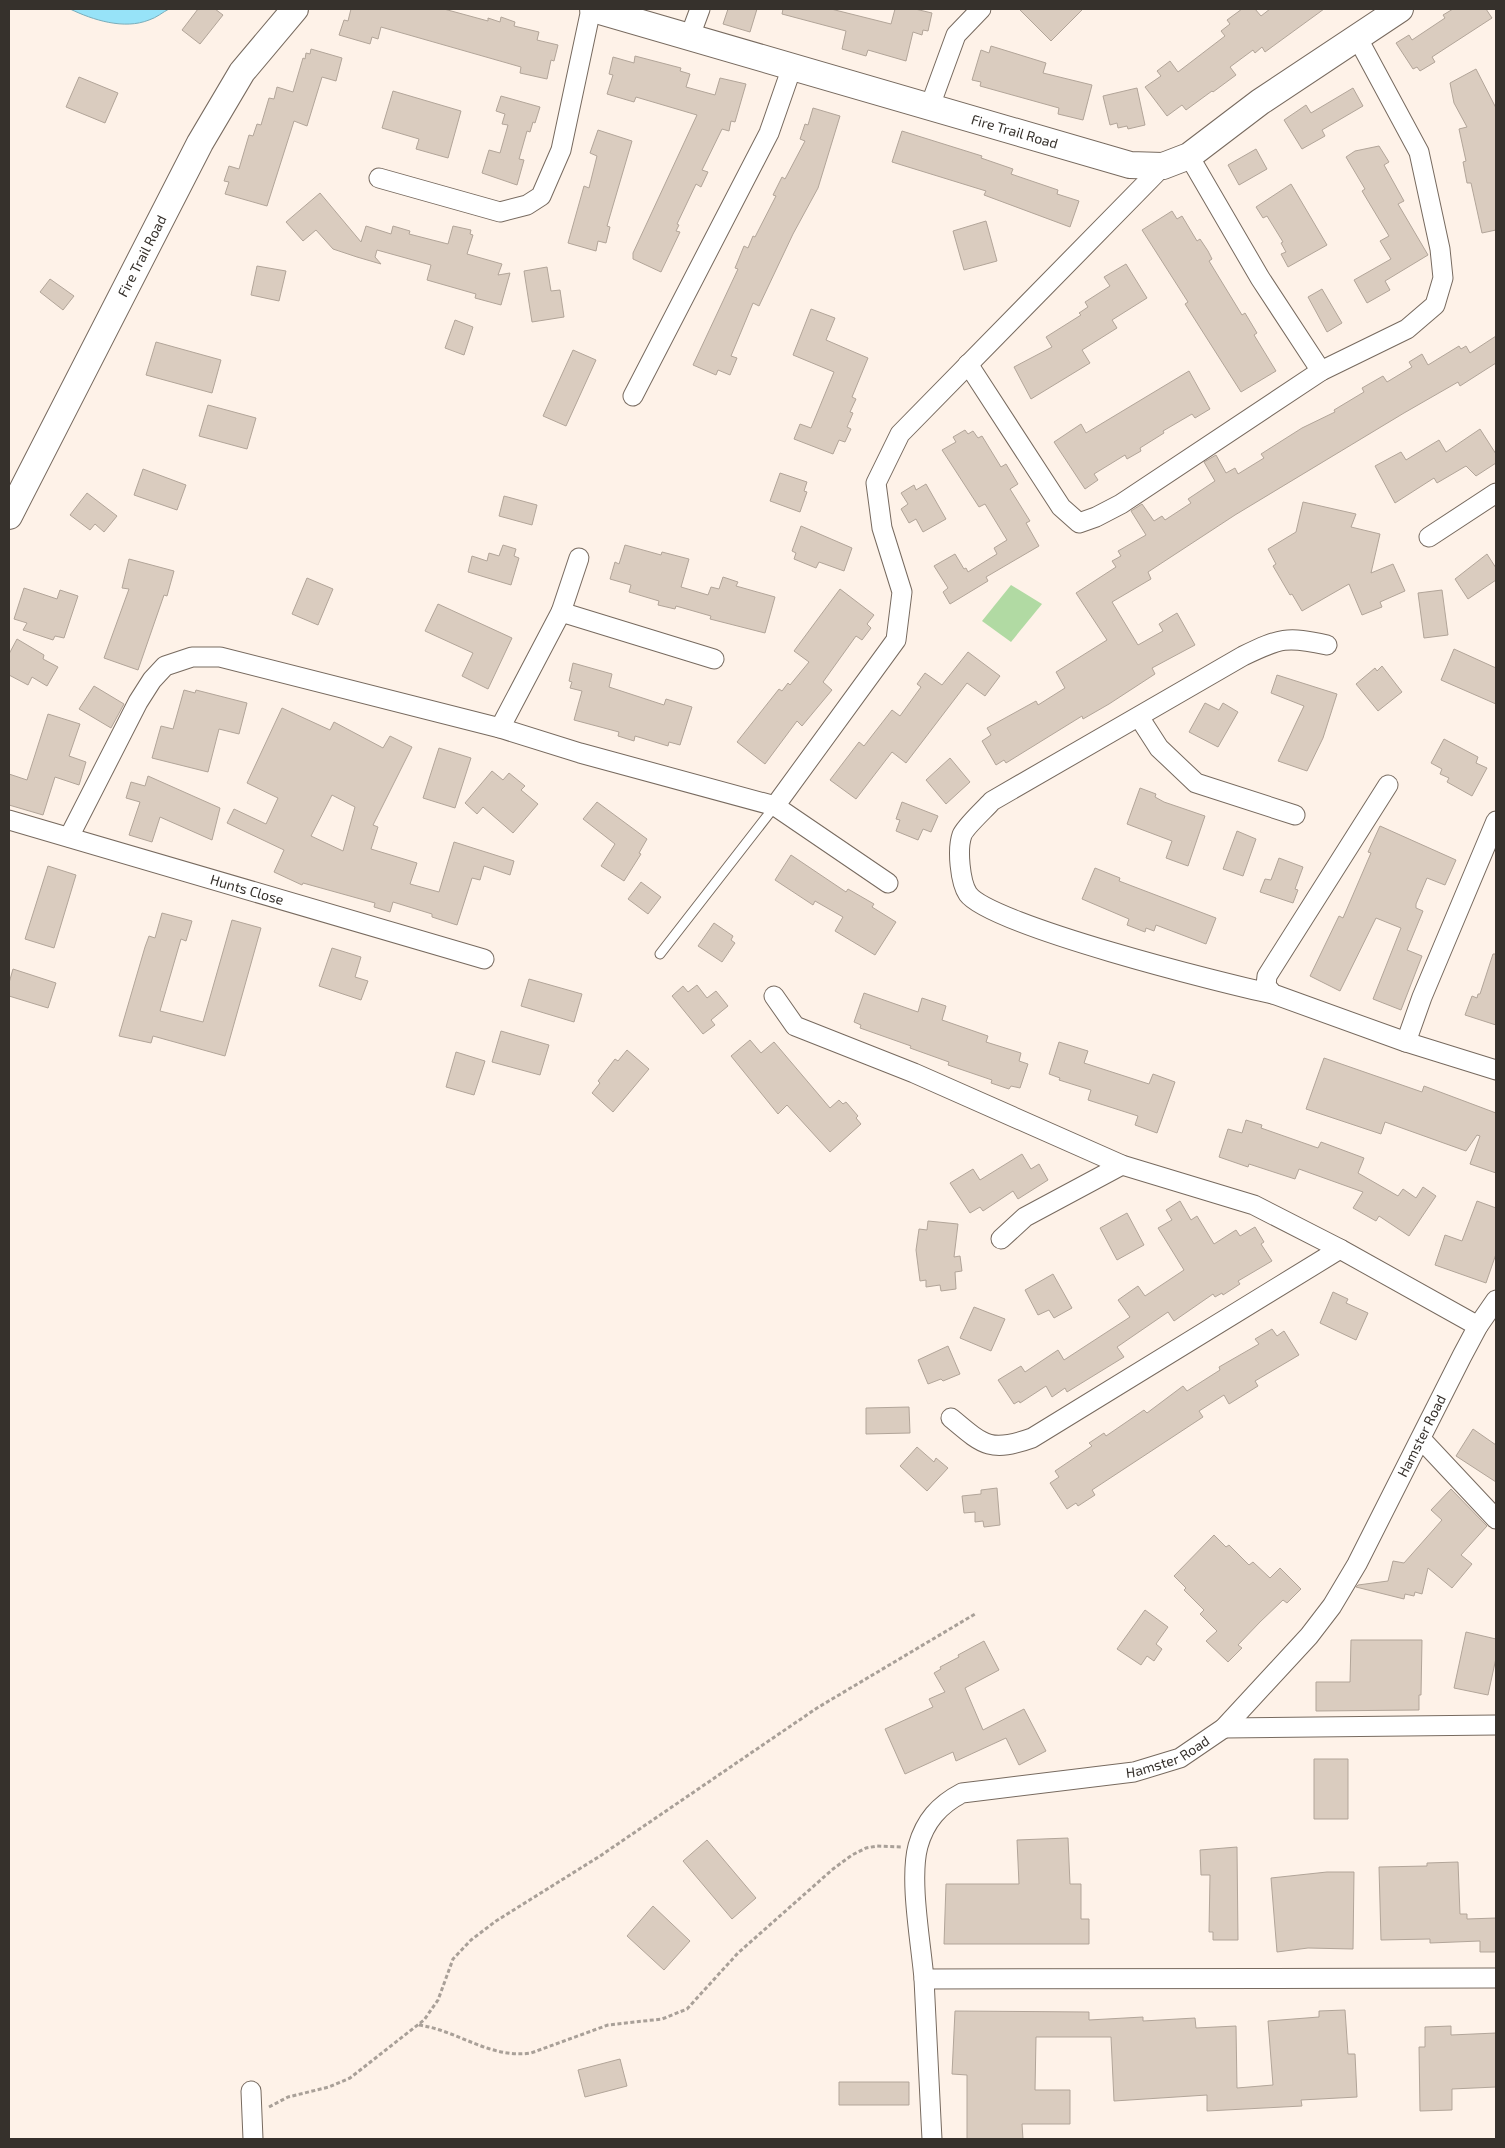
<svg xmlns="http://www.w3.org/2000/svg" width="1505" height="2148" viewBox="0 0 1505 2148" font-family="'Exo 2',sans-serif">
<rect width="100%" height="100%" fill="#fef2e8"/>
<path fill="#b1daa3" d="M1011 585 1042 604 1011 642 982 621Z"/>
<path fill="#97e3f8" stroke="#7aaebb" d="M70 9H169C163 12 156 18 149 20 124 30 93 20 70 9Z"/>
<path fill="#daccbf" stroke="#b2a599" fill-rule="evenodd" d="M198 9H215L223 15 200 44 182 30Z
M351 9H444L488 21V18L500 22 501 17 515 22 514 26 539 32 537 40 558 45 554 61 551 60 547 79 520 73 521 67 381 27 378 39 372 37 370 44 339 35 344 20 348 21Z
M728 9H757L750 32 723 24Z
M783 9H831L891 24 895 9H915L932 13 928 31 923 30 922 35 913 32 906 61 868 50 866 56 842 49 846 31 782 14Z
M1019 9H1083L1051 41Z
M1242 9H1255L1261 16 1270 9H1324L1265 52 1262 47 1255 53 1253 50 1230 67 1236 75 1213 92 1212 91 1186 110 1182 105 1167 116 1145 87 1161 76 1157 71 1170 61 1178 72 1225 36 1221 31 1230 24 1227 20Z
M1453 9H1486L1492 18 1432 57 1435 62 1420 71 1417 67 1413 69 1396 43 1409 35 1412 40 1445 18 1443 15Z
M991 46 1046 63 1043 73 1092 85 1083 120 1058 114 1059 108 980 86 981 82 972 80 981 50 989 53Z
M311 49 342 58 336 81 322 77 307 126 294 121 267 206 225 194 229 182 224 181 229 166 239 169 249 135 253 136 257 124 261 125 269 98 274 99 277 87 293 92 303 58 305 59 306 53 310 54Z
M635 56 681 68 680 71 690 74 686 87 715 95 720 78 746 84 735 122 731 121 729 131 722 129 702 170 708 172 701 187 696 184 677 224 679 225 676 231 680 232 661 272 633 259V253L697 115 636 97 634 102 607 94 613 75 609 74 613 57 634 63Z
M1476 69 1496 108V230L1482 233 1471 183H1467L1463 162 1466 161 1459 129 1467 127 1454 103 1450 83Z
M79 77 118 93 105 123 66 107Z
M1137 88 1145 125 1128 129 1127 126 1118 128 1117 123 1110 125 1103 96Z
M1353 88 1363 106 1322 130 1325 136 1302 149 1284 120 1306 105 1311 113Z
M393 91 461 111 448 158 416 149 419 139 382 128Z
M501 96 540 107 535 123 533 122 530 132 527 131 519 159 524 160 517 185 482 173 489 150 500 153 508 125 502 124 505 114 496 111Z
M813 108 840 116 818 188 793 234 759 306 753 303 731 356 737 358 730 375 718 370 716 375 693 365 738 269 735 268 744 246 748 248 753 236 755 237 776 196 773 195 782 177 785 179 805 141 800 139 805 124 808 125Z
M598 130 632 141 607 226 610 227 606 243 598 241 596 251 568 243 584 186 589 188 597 156 590 153Z
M902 131 982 156 981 158 1013 169 1011 174 1058 190 1057 194 1079 201 1070 227 984 195 986 191 892 162Z
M1379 146 1389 162 1384 165 1404 201 1398 204 1428 255 1385 281 1390 290 1367 303 1354 280 1391 259 1380 241 1389 236 1362 191 1365 189 1346 157 1355 151Z
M1256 149 1267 169 1239 185 1228 165Z
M1291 184 1327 245 1288 267 1281 254 1286 252 1281 243 1283 242 1267 216 1263 218 1256 207Z
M320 193 361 242 366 226 391 234 393 226 410 231 409 234 448 244 453 226 471 230 470 234 473 235 467 254 502 264 498 275 510 273 501 305 475 298 476 294 427 280 431 265 377 250 375 257 381 264 357 257 333 249 316 230 303 241 286 222Z
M1172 211 1177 219 1182 216 1197 241 1200 239 1208 251 1212 259 1209 261 1242 315 1245 313 1257 333 1254 335 1276 371 1241 392 1185 304 1188 302 1142 230Z
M986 221 997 261 964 270 953 231Z
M1126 264 1147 298 1112 320 1117 328 1082 350 1090 363 1031 399 1014 367 1052 347 1046 337 1081 315 1079 313 1088 307 1085 302 1110 286 1104 277Z
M257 266 286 271 279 301 251 295Z
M547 267 551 291 560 290 564 317 532 322 524 271Z
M50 279 74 296 63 310 40 292Z
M1322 289 1342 323 1327 332 1308 297Z
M811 309 835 318 826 340 868 358 852 397 856 399 850 412 853 413 847 427 851 429 845 442 839 440 833 454 794 439 800 424 811 428 834 372 793 355Z
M455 320 473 327 464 355 445 348Z
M1496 336V363L1460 386 1458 382 1404 413 1235 515 1148 572 1151 579 1112 602 1138 645 1163 631 1159 624 1177 613 1195 645 1152 668 1155 674 1109 704 1083 719 1082 716 1006 763 1004 760 996 765 982 741 991 735 987 728 1036 701 1038 705 1065 688 1056 672 1107 640 1076 593 1116 567 1112 561 1121 556 1118 551 1146 535 1131 511 1142 504 1154 521 1162 516 1165 520 1191 503 1188 499 1215 481 1204 462 1216 455 1226 473 1235 468 1238 474 1264 458 1261 454 1302 428 1335 412 1334 410 1364 392 1362 388 1383 376 1387 382 1412 367 1409 362 1422 354 1428 365 1459 346 1461 349 1466 346 1470 353Z
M156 342 221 360 212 393 146 375Z
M573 350 596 360 566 426 543 416Z
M1189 371 1210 409 1195 418 1192 414 1163 431 1164 433 1140 448 1141 451 1127 459 1125 455 1094 474 1098 480 1085 489 1054 442 1081 424 1086 433Z
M208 405 256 418 247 449 199 436Z
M1480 429 1496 454V463L1476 476 1466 466 1437 483 1434 478 1395 503 1375 466 1401 452 1406 460 1439 440 1446 452Z
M965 430 968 434 973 431 978 438 982 436 1001 467 1006 464 1018 484 1010 489 1030 521 1026 523 1039 546 986 577 988 581 950 604 943 592 948 588 934 566 955 554 964 569 966 568 968 572 997 554 994 548 1007 540 985 504 979 507 942 450 956 442 953 437Z
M143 469 186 485 177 510 134 495Z
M780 473 807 482 804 491 807 492 800 512 770 501Z
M926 484 946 519 923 532 916 519 909 523 901 509 908 504 901 493 914 485 916 490Z
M87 493 117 516 104 532 95 524 90 530 70 515Z
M504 496 537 505 532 525 499 516Z
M1303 502 1356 514 1351 527 1380 534 1371 573 1393 564 1405 591 1380 602 1382 607 1362 615 1349 584 1302 611 1292 594 1290 595 1273 566 1276 564 1268 549 1296 532Z
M801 526 852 548 844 571 819 562 816 568 794 559 796 553 792 551Z
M503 545 516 549 514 556 519 558 511 585 468 572 472 556 487 561 489 553 499 556Z
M625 545 661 555 662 552 689 559 681 587 708 595 711 587 719 589 723 577 738 582 736 586 775 597 765 633 710 619 711 616 676 606 675 609 658 605 659 601 629 592 631 585 610 579 615 562 619 564Z
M1487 554 1496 568V580L1468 599 1455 579Z
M129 559 174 571 167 596 164 595 138 670 104 658 129 589 122 588Z
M307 578 333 589 318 625 292 614Z
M24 588 57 599 60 590 78 596 64 638 55 636 53 640 23 630 27 623 14 619Z
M840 589 874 615 867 624 871 628 862 640 856 636 823 682 832 690 802 726 797 721 765 764 737 742 779 689 782 691 788 683 790 685 809 662 794 651Z
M1442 590 1448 635 1424 638 1418 593Z
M438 604 512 638 488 689 462 676 473 653 425 631Z
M17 639 44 655 43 659 58 667 47 686 32 677 28 685 9 675V654Z
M1454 649 1496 668V704L1441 680Z
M968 652 1000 676 985 696 967 683 906 763 892 752 856 799 830 780 859 742 864 746 892 710 900 716 921 687 917 684 925 673 942 685Z
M573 663 612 674 609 687 664 705 666 699 692 707 680 745 669 742 668 746 635 736 634 741 618 736 619 732 574 720 582 691 570 688 572 682 569 681Z
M1382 666 1402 692 1378 711 1356 684 1375 668 1377 671Z
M1277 675 1337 694 1323 738 1307 771 1278 761 1304 706 1271 693Z
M94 686 124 704 111 728 79 709Z
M184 690 195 693 196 690 247 703 239 734 219 729 208 772 152 758 161 726 173 729Z
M1205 703 1219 710 1223 703 1238 712 1218 747 1189 732Z
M282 708 330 730 334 722 383 748 390 736 412 747 373 825 378 827 371 849 417 863 410 884 439 892 454 842 514 861 510 875 484 866 480 880 472 878 457 925 432 917V914L393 902 390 912 374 907 375 903 303 883 302 885 274 872 284 850 227 823 234 809 266 824 278 798 247 783ZM332 795 355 807 343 851 311 836Z
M48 714 80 724 69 756 86 762 79 785 55 777 43 815 9 805V774L27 780Z
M1444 739 1478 757 1476 763 1487 768 1472 796 1447 782 1449 778 1440 774 1442 769 1431 763Z
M439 748 471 758 455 808 423 798Z
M950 758 970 782 946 804 926 780Z
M492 771 503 780 509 773 525 786 521 790 538 804 513 833 483 807 477 814 465 803Z
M148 776 220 808 212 840 160 817 152 842 129 835 140 802 126 798 131 782 145 786Z
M1140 788 1156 794 1155 797 1164 802 1205 816 1188 866 1166 858 1172 841 1127 824Z
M597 802 647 839 639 853 641 854 624 881 601 866 615 844 583 819Z
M902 802 938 816 931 832 923 829 918 840 896 831 900 820 896 819Z
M1380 826 1456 860 1445 885 1427 878 1416 904V908L1423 911 1407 950 1422 956 1401 1010 1373 999 1401 928 1376 918 1340 991 1310 976 1339 916 1343 918 1371 853 1368 852Z
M1237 831 1256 839 1243 876 1223 869Z
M791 855 846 892 848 889 874 904 872 907 896 922 875 955 835 931 843 917 815 901 813 905 775 880Z
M1279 858 1303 867 1295 889 1298 890 1293 903 1260 892 1265 879 1271 880Z
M48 866 76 875 54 948 25 939Z
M1095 868 1120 878 1119 881 1216 918 1206 944 1156 925 1154 931 1146 928 1145 932 1127 925 1129 919 1082 899Z
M641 882 661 897 648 914 628 899Z
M162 913 192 921 186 941 181 939 160 1011 203 1022 232 920 261 928 225 1056 153 1036 151 1043 119 1036 145 947 149 936 155 938Z
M714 923 733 936 731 940 735 943 722 962 698 946Z
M332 948 361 957 355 977 368 981 361 1000 319 986Z
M1493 954H1496V1025L1465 1015 1472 996 1477 998 1478 994H1480Z
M13 969 56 983 48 1008 9 996V983Z
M529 979 582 994 574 1022 521 1006Z
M697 985 707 998 716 991 728 1006 711 1020 715 1025 703 1034 672 996 683 986 688 992Z
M864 993 918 1012 922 998 946 1006 942 1020 988 1036 986 1042 1021 1053 1019 1061 1028 1064 1020 1088 1011 1086 1009 1089 991 1083 992 1080 948 1065 949 1062 910 1048 911 1046 860 1028 861 1025 854 1022Z
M501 1031 549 1045 540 1075 492 1062Z
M750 1040 761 1053 774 1042 830 1108 839 1100 843 1104 846 1102 858 1116 856 1118 861 1124 830 1152 787 1105 778 1114 731 1056Z
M1059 1042 1088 1051 1084 1063 1149 1084 1153 1074 1175 1082 1157 1133 1135 1125 1138 1116 1088 1100 1091 1090 1059 1080 1060 1078 1049 1074Z
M627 1050 649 1069 613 1112 592 1093 600 1083 598 1081 615 1059 618 1061Z
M456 1052 485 1061 474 1095 446 1087Z
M1324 1058 1422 1092 1424 1086 1496 1113V1173L1470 1164 1480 1136 1477 1135 1466 1151 1385 1122 1381 1134 1306 1109Z
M1246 1120 1262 1125 1261 1128 1318 1148 1321 1142 1364 1158 1358 1173 1398 1196 1403 1189 1416 1198 1423 1187 1436 1196 1409 1236 1379 1216 1376 1221 1353 1208 1363 1192 1299 1169 1295 1179 1249 1164 1248 1167 1219 1157 1228 1129 1242 1133Z
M1022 1154 1031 1169 1039 1164 1048 1180 1018 1199 1013 1191 983 1211 980 1207 970 1213 950 1183 973 1169 980 1180Z
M1180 1201 1191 1220 1197 1216 1214 1244 1236 1230 1240 1236 1255 1227 1264 1242 1261 1244 1272 1261 1238 1281 1240 1284 1223 1295 1222 1293 1215 1297 1213 1294 1174 1321 1168 1312 1117 1347 1124 1357 1067 1392 1065 1388 1052 1397 1046 1386 1020 1403 1019 1401 1014 1404 998 1380 1021 1366 1025 1372 1058 1350 1064 1360 1130 1317 1118 1300 1138 1286 1145 1296 1184 1270 1158 1228 1172 1220 1166 1210Z
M1477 1201 1496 1208V1254L1486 1283 1435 1265 1445 1235 1462 1241Z
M1127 1213 1144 1245 1117 1260 1100 1228Z
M928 1221 958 1224 954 1257 960 1256 962 1271 955 1272 956 1289 941 1291 940 1285 926 1287V1280L920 1281 916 1250 919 1229 927 1230Z
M1053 1274 1072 1308 1054 1318 1049 1310 1038 1315 1025 1290Z
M1333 1292 1348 1299 1346 1303 1368 1313 1356 1340 1320 1323Z
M974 1307 1005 1319 991 1351 960 1338Z
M1272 1329 1277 1336 1284 1331 1299 1355 1255 1381 1258 1386 1229 1404 1224 1395 1199 1411 1203 1417 1092 1490 1095 1495 1078 1506 1076 1503 1067 1509 1050 1483 1059 1477 1055 1471 1092 1446 1089 1443 1104 1433 1106 1436 1144 1410 1147 1413 1183 1386 1187 1391 1220 1370 1219 1367 1259 1344 1255 1339Z
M948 1346 960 1374 943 1381 941 1379 928 1384 918 1360Z
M909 1407 910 1433 866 1434V1408Z
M1473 1429 1496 1445V1482L1456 1456Z
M917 1447 934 1462 936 1458 948 1468 927 1491 900 1466Z
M997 1488 1000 1525 984 1527 983 1521 975 1522V1512L964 1513 962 1496 981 1494V1490Z
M1451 1489 1487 1526 1461 1555 1472 1564 1452 1588 1428 1568 1422 1594 1415 1592 1414 1596 1405 1594 1404 1599 1356 1587 1358 1585 1388 1581 1393 1561 1404 1563 1442 1520 1431 1510Z
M1214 1535 1226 1547 1229 1545 1249 1565 1253 1562 1270 1578 1280 1568 1301 1589 1287 1603 1283 1600 1260 1622 1238 1645 1242 1648 1228 1662 1206 1641 1217 1631 1200 1614 1204 1610 1184 1590 1186 1588 1174 1576Z
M1145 1610 1168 1627 1156 1644 1162 1649 1154 1661 1147 1656 1141 1665 1117 1649Z
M1466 1632 1496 1639V1658L1488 1695 1454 1688Z
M1351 1640H1422L1421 1695H1419V1710L1316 1711V1682H1350Z
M984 1641 999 1670 965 1688 983 1730 1024 1709 1046 1751 1019 1765 1006 1738 956 1761 953 1752 905 1774 885 1729 933 1707 929 1699 945 1692 934 1673 941 1669 940 1667 959 1657 958 1655Z
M1314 1759H1348V1819H1314Z
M1068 1838 1070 1884H1081V1919H1089V1944H944L946 1884H1019L1017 1840Z
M707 1840 756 1898 732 1919 683 1861Z
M1237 1847 1238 1940H1213V1932H1209L1210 1875H1201L1200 1850Z
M1458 1862 1460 1914H1467V1919L1496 1918V1952H1480V1941L1430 1943V1939L1381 1940 1379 1867 1427 1866V1863Z
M1327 1872H1354L1353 1949 1308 1948 1277 1952 1271 1878Z
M653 1906 690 1941 664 1970 627 1936Z
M1345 2010 1348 2054H1355L1357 2097 1301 2100 1302 2106 1207 2111V2095L1114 2101 1111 2037H1036L1035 2090H1070V2124H1022L1023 2139H967V2075L952 2074 955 2011 1089 2012V2020L1143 2017V2021L1195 2018 1196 2028 1236 2026 1237 2088 1273 2085 1268 2021 1319 2017V2011Z
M1451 2026V2035L1496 2033V2087L1452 2089V2110L1420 2111 1419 2047H1425V2027Z
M620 2059 627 2086 585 2097 578 2070Z
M839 2082H909V2105H839Z"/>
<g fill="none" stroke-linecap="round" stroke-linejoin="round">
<g stroke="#776a5f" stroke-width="11">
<path id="lane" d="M660 954 775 806"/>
</g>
<g stroke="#776a5f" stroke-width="21">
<g id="street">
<path d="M690 36 700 9"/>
<path d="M930 106 956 35 981 9"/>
<path d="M1189 156 1260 278 1321 371"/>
<path d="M379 178 500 212 527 205 541 196 561 150 591 9"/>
<path d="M968 364 1061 507 1079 523 1096 517 1121 504 1321 371 1407 329 1435 305 1443 278 1440 249 1419 152 1357 37"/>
<path d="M633 396 769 133 792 67"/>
<path d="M1429 537 1496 493"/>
<path d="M561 612 579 558"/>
<path d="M1139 717 1159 748 1196 783 1295 815"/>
<path d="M500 728 561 612 714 659"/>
<path d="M1388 785 1267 976 1266 986 1273 994 1406 1042 1496 1070"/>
<path d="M775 806 896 640 902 592 882 528 876 483 900 434 1163 166"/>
<path id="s1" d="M9 820 484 959"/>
<path d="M69 837 138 702 152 680 165 666 192 657H220L500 728 580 753 775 806 888 883"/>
<path d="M1273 994C1225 984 990 925 968 894 960 882 957 849 962 835 965 827 985 809 992 801L1243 656C1280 638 1287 636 1327 645"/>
<path d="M774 996 795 1026 914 1073 1122 1165 1254 1205 1340 1249 1478 1326"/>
<path d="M1406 1042 1422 997 1496 821"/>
<path d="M1001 1239 1025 1217 1122 1165"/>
<path d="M951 1418C983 1445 990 1453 1032 1438L1340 1249"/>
<path d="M1421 1439 1496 1519"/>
<path d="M1224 1728 1496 1725"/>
<path d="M924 1979 1496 1978"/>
<path d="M251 2091 253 2139"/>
<path id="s2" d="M932 2139C929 2086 927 2033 924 1979 921 1943 909 1880 918 1846 925 1821 939 1805 962 1793L1134 1772 1180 1758 1224 1728 1309 1636 1332 1606 1357 1564 1462 1356 1478 1326 1496 1300"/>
</g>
</g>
<g stroke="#776a5f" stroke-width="28">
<g id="secondary">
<path id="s3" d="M593 9 1130 165 1163 166 1189 156 1260 102 1400 9"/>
<path id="s4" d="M9 516 200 143 242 72 295 9"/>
</g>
</g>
<path stroke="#a9a098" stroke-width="3" stroke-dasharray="4 2.5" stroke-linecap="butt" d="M419 2025C459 2031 490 2059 531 2053L608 2025 662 2019 687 2009 738 1953 833 1869 852 1855 866 1848 877 1846 901 1847
M269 2107 288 2097 329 2087 350 2078 424 2020 438 2000 453 1959 471 1940 496 1921 600 1856 817 1708 975 1614"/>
<use href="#lane" stroke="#fff" stroke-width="9"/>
<use href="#street" stroke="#fff" stroke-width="19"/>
<use href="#secondary" stroke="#fff" stroke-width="26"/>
</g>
<g text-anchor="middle" stroke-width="4" stroke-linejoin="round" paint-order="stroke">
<g font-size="14" fill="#36312c" stroke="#fff">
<text dy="5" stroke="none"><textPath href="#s3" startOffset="439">Fire Trail Road</textPath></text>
<text dy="5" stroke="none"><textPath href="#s4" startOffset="292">Fire Trail Road</textPath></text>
<text dy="5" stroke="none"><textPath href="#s1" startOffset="248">Hunts Close</textPath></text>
<text dy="5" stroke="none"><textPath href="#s2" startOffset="995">Hamster Road</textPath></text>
<text dy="5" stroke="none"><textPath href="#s2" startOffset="575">Hamster Road</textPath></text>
</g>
</g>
<rect width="1505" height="2148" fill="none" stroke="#36312c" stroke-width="20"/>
</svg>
